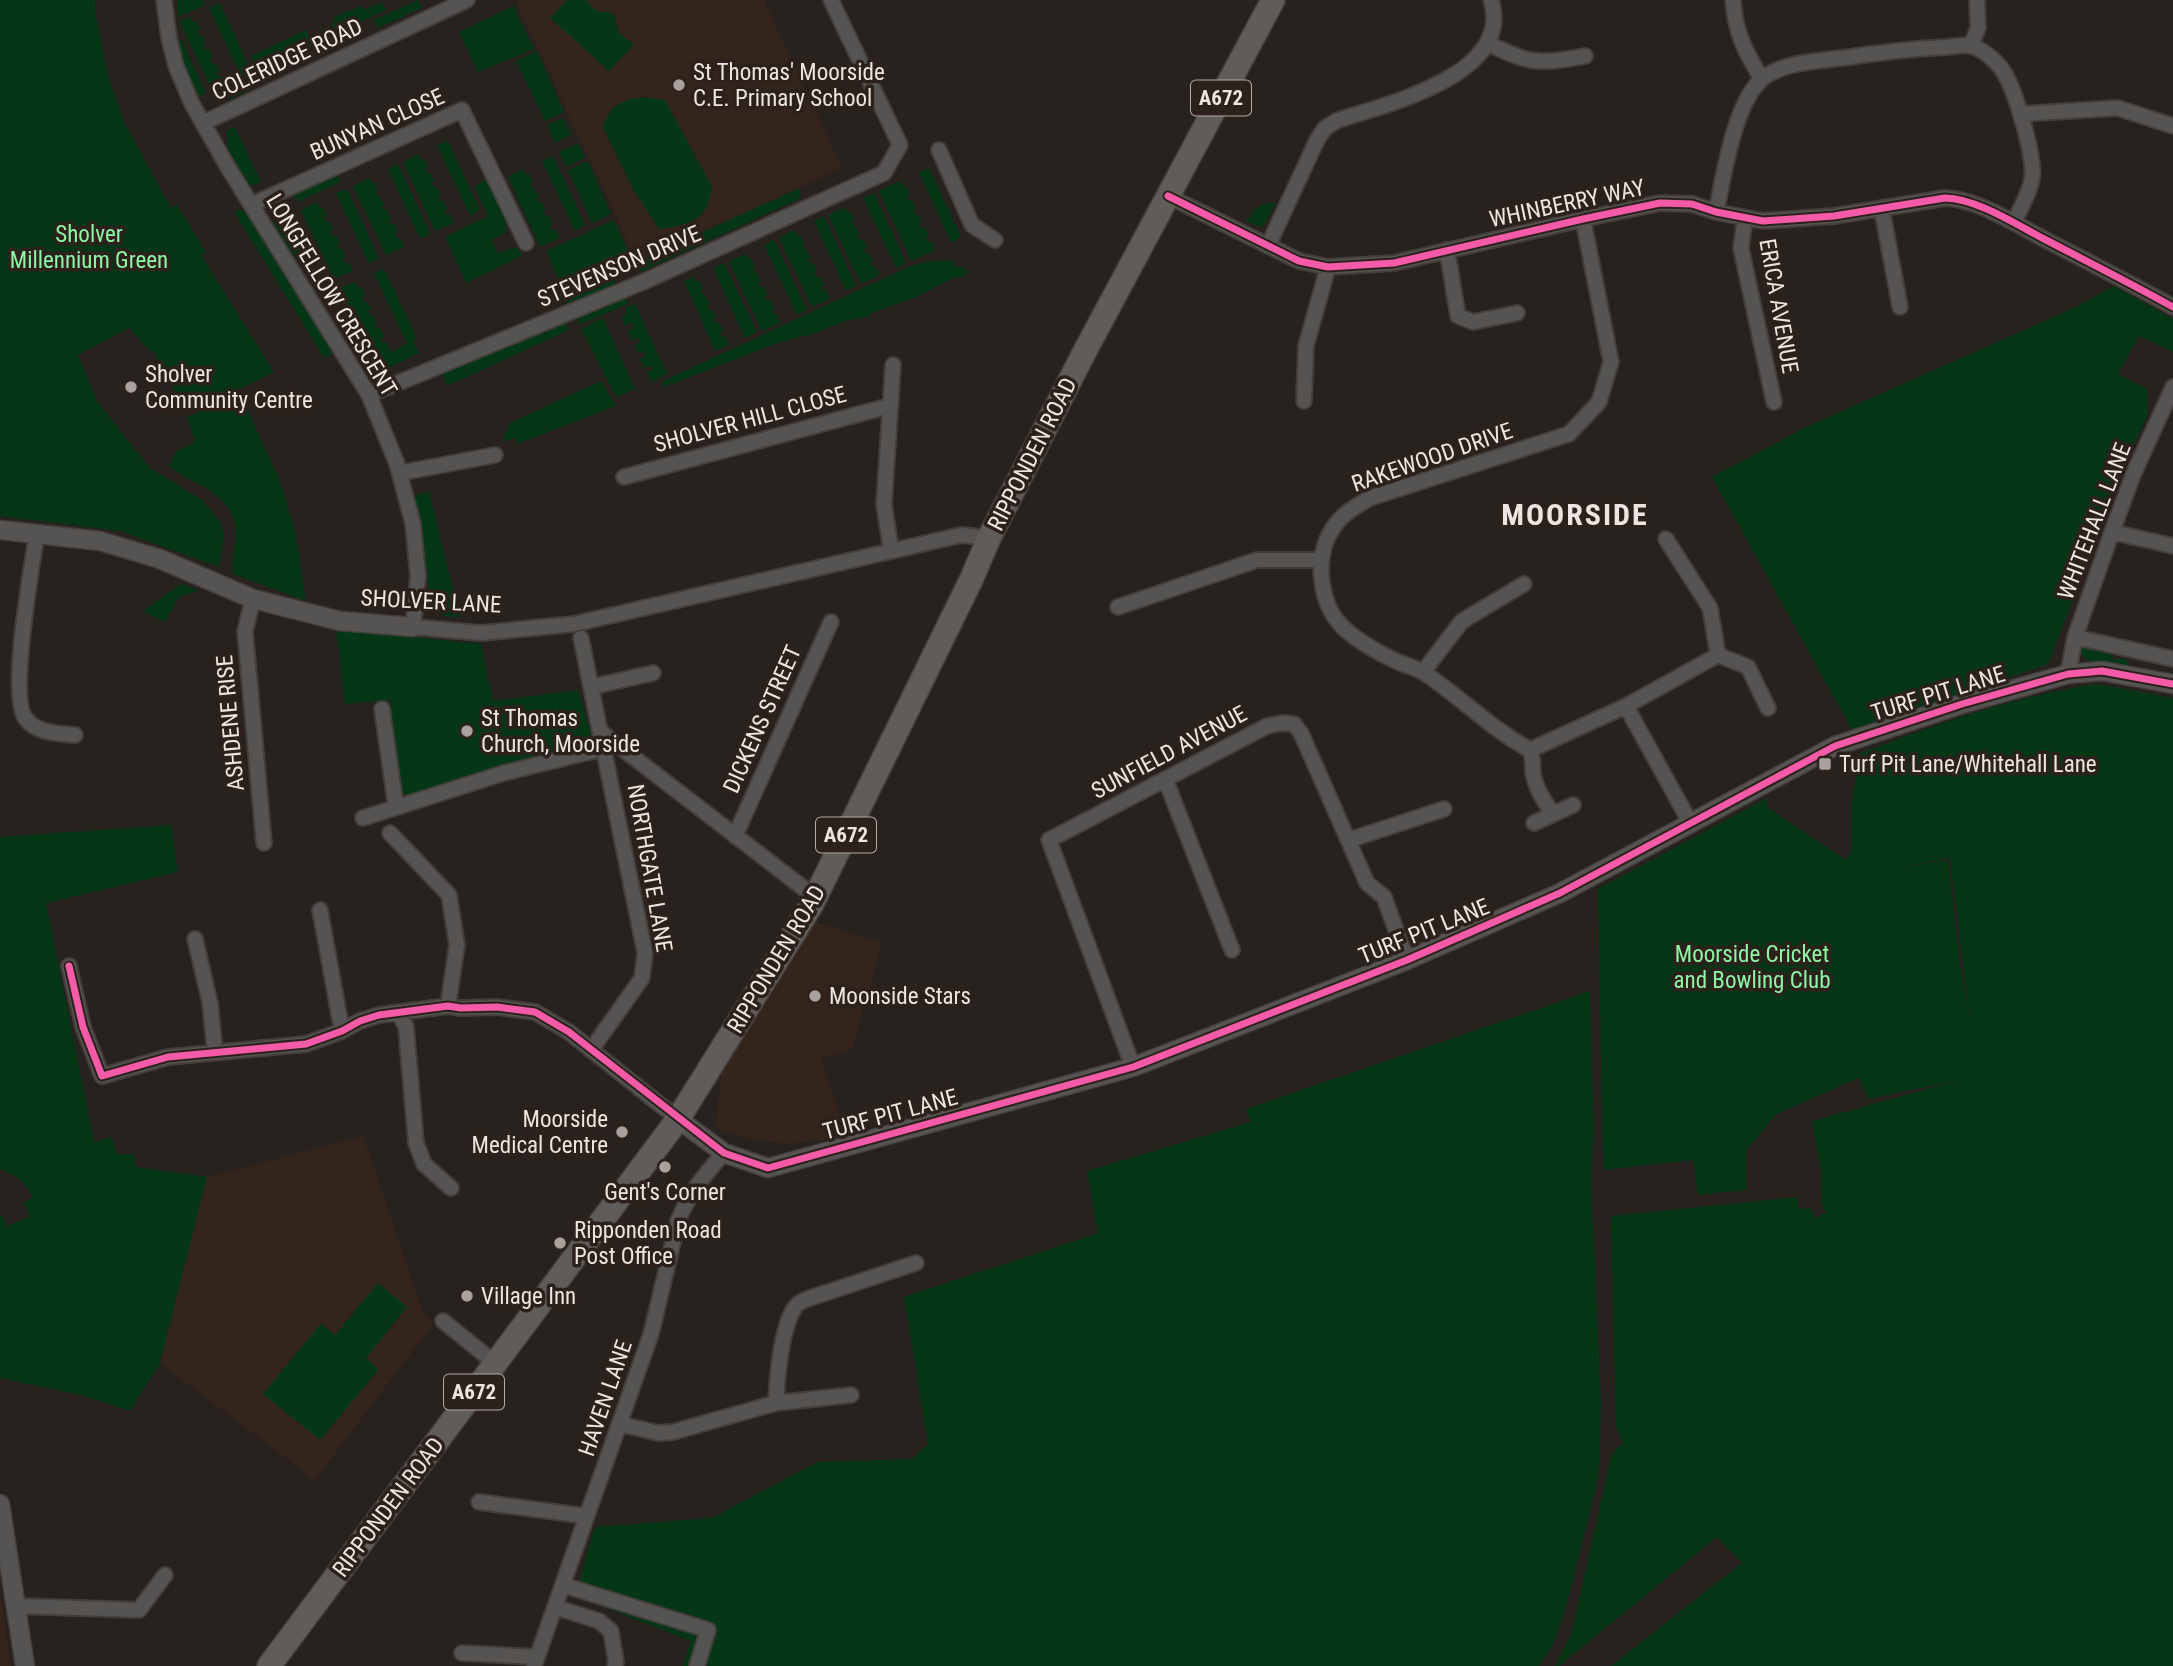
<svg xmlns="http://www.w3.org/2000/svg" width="2173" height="1666" viewBox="0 0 2173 1666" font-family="'Roboto Condensed',sans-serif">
<rect width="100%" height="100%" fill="#28221f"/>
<path fill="#34251c" d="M520 0H764L842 168 637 262 516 2Z
M808 920 882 943 852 1049 821 1059 847 1137 788 1144 748 1139 716 1128 722 1065Z
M363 1136 423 1313 434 1323 315 1480 160 1363 207 1177Z
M0 1593 11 1666H0Z"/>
<path fill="#053717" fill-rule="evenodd" d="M0 0H95V11L108 77 125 124 171 208 177 205 206 252 201 255 274 372 242 388 185 410 154 352 147 348 129 328 78 355 98 403 149 467 203 501 221 523 224 535 219 567 120 531 0 516Z
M177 0H204L205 5 178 17Z
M418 0 422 8 378 28 374 20Z
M567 0H585L597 11 611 13 615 16 619 33 634 45 609 71 550 18Z
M382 2 386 10 335 34 331 24 334 23V17L361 6 364 10Z
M220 3 252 73 242 78 209 8Z
M513 6 534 49 478 72 459 32Z
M190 17 193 22 196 21 200 29 197 31 200 36H202L206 44 203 45 206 50 209 49 213 57 210 59 212 64 215 63 219 71 216 73 218 77 221 76 226 85 212 90 179 21Z
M326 28 330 37 257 69 251 56 306 30 309 36Z
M181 39 206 93 197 97 185 71 176 41Z
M537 51 564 112 545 121 516 61Z
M261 73 266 81 231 99 226 89Z
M646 97 665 100 712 187C708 221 689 225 659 229L633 189 603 127C609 104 624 99 646 97Z
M563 118 571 135 555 143 547 125Z
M235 127 261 182 249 186 227 148V130Z
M448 141 480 210 470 216 437 145Z
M578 144 585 158 566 167 559 152Z
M418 154 421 160 424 159 428 167 425 169 428 174 431 173 434 181 431 183 434 188 437 187 441 195 438 197 440 202 443 200 447 209 444 211 446 215 449 214 454 223 435 231 403 162Z
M553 156 585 225 575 231 542 161Z
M588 161 611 214 592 223 568 170Z
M398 164 430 234 420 239 388 169Z
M929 168 961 237 951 243 919 172Z
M523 169 526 175 529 174 533 182 530 184 539 196 537 198 539 203 542 202 546 210 543 212 545 216 548 215 553 224 550 226 551 230 555 229 559 238 540 247 508 177Z
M336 173 340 182 298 202 293 194Z
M369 178 371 183 375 182 378 190 376 192 385 205 382 206 384 211 387 210 391 219 388 220 390 225 394 224 398 232 395 234 397 238 400 237 404 247 386 255 353 186Z
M486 180 507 220 505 233 491 240 498 253 516 247 523 255 466 283 445 237 488 216 474 186Z
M900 181 903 187 906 186 910 194 907 196 909 201 912 200 916 208 913 210 915 215 918 214 922 222 919 224 921 228 925 227 929 236 926 238 928 242 931 241 935 250 911 261 879 191Z
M800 188 801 198 641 272 637 262Z
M347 189 379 258 369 264 336 193Z
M874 193 906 263 896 268 863 198Z
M317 202 320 208 323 207 327 215 324 217 327 222 330 221 333 229 330 231 332 236 336 235 340 243 337 244 339 249 342 248 346 257 343 259 345 263 348 262 353 271 334 279 301 210Z
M1276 202 1264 225 1260 227 1246 221 1260 205Z
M844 207 847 212 850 211 854 219 851 221 860 234 857 235 859 240 863 239 867 247 864 249 866 254 869 253 873 262 870 263 872 267 875 266 880 275 861 284 828 215Z
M239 209 245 212 333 353 324 358 234 212Z
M296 213 315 253 296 260 273 223Z
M824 216 856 286 846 291 814 221Z
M614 220 634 264 566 295 546 251Z
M795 230 797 236 800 235 804 243 802 245 811 257 808 259 810 264 813 263 817 271 814 272 816 277 820 276 824 285 821 286 822 290 826 289 830 299 812 307 779 238Z
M774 240 807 310 797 315 764 245Z
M745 254 748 259 751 258 755 267 752 268 761 281 758 283 760 288 764 286 767 295 764 296 767 301 770 300 774 308 771 311 773 314 776 313 780 323 762 331 729 262Z
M931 261H954L955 267H964L967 272 965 276 953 278 916 297 869 314V317L848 320 815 333 777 343 664 387 661 382 913 265Z
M724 263 757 332 745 338 713 268Z
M384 269 417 338 413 341 419 353 381 372H378L371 361 372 360 339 289 355 282 358 288 361 287 365 295 362 297 364 302 367 301 371 309 368 311 371 316 374 315 377 323 375 325 377 329 380 328 384 337 381 339 383 343 386 342 391 352 407 344 374 273Z
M694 277 696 282 700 281 703 289 701 291 710 303 707 305 709 310 712 309 716 317 713 319 715 323 719 322 723 331 720 333 722 337 725 336 729 345 715 351 684 281Z
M614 280 616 287 567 307 566 300Z
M2114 286 2173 319V352L2139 336 2118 374 2147 389V416L2127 459 2048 664 1852 730 1712 477 1808 426 2076 307Z
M626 297 628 304 579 325 577 317Z
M635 304 667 374 651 382 647 372 652 370 650 366 644 368 640 359 646 355 644 351 638 353 635 345 641 342 639 338 632 340 628 331 634 328 632 323 625 325 621 317 627 314 625 308Z
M603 318 635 389 616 397 581 329Z
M565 322 569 330 447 386 441 372Z
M601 381 616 406 517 444 515 438 502 442 510 423Z
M240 394 280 481 295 531 306 601 233 574C230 558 239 540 235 524 228 491 191 484 169 466L177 451 195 442 187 417Z
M429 492 460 617 444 616 431 605 415 495Z
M181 584 199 590 179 597 165 622 143 611Z
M336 629 481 644 493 701 578 690 594 744 401 798 390 700 345 704Z
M2082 648 2112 654 2113 659H2126L2133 670 2085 659 2081 653Z
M2097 684 2173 698V1666H1611L1742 1563 1717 1537 1559 1666H1555L1572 1632 1612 1454 1623 1443 1616 1427 1611 1216 1797 1197 1799 1209 1810 1208 1816 1219 1826 1212 1822 1205 1821 1170 1812 1121 1959 1080 1868 1099 1859 1078 1776 1114 1746 1151V1190L1698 1195 1693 1160 1603 1170 1598 889 1767 798 1768 808 1846 860 1852 850V798L1861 753C1938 724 2015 696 2097 684ZM1950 858 1970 1020 1960 964 1948 860 1899 867Z
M171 825 178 872 46 903 94 1142 112 1137 116 1154H134L136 1167 207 1177 160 1363 130 1411 85 1396 0 1378V1215H2L7 1226 30 1217 24 1202 32 1198C29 1184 13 1174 0 1169V837Z
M1590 991 1594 1129 1591 1178 1601 1403 1600 1460 1596 1487 1566 1607 1552 1647 1539 1666H683L691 1641 575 1596 595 1527 712 1518 818 1462 912 1459 928 1444 904 1297 1098 1233 1087 1171 1251 1122 1246 1109Z
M378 1283 407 1307 366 1358 379 1369 320 1440 263 1394 321 1323 335 1335Z"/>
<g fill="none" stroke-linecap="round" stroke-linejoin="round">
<g stroke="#433e3b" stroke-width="18">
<path id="minor" d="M164 0 169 38 176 66 192 104 229 169 369 395 397 464 413 524 418 576 413 627 481 633 574 624 961 535 989 538
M1733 0C1735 32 1745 52 1762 79
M1488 43C1529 65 1540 64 1585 56
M1971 46 1978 28 1977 0
M2021 114 2118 108 2173 126
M203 123 467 0
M939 150 972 225 995 240
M1168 196 1299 261 1328 267 1394 263 1583 219 1660 203 1692 204 1716 212 1763 221 1834 216 1945 198C1979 199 2018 226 2048 241 2090 263 2132 284 2173 307
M251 205 462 110 526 243
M1882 210 1900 307
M1716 212C1724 176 1734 102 1763 78 1785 61 1823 61 1850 57 1882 52 1913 49 1945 47 1952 47 1964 44 1971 46 1981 48 1995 60 2001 68 2014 84 2036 159 2032 179 2029 194 2020 209 2014 223
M1745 218 1741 248 1774 402
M1583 219 1611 362 1599 402 1569 434 1370 498C1356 506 1342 514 1333 528 1313 557 1319 608 1347 631 1359 641 1377 652 1392 659 1403 665 1416 667 1426 674 1462 699 1492 729 1530 750L1626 706 1718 655
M1268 246 1317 140 1325 128 1338 120C1388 104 1515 74 1491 0
M1447 250 1458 316 1473 322 1517 313
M369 395 643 282 884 173 900 145 831 0
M1304 401 1306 346 1328 267
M400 473 495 455
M624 477 889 406
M2112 532 2173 546
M37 533C32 566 8 697 26 719 38 734 58 733 75 735
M1666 539 1710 608 1718 655
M891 550 884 504 893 365
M253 599 245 631 264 843
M1118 607 1257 560H1320
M2075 637 2173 659
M581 638 645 953 642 978 591 1050
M1718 655 1748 667 1768 708
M1423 672 1462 621 1524 584
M2068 674 2075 637 2112 532 2133 475 2173 387
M591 687 653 673
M1626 706 1691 824
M382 709 396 807
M602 733 815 897
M1530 750C1534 759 1532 764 1533 772 1535 788 1545 802 1553 814
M1166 781 1232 950
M363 818 504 773 605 748
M1534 823 1573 805
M390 833 449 895 457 945 448 1006
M735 836 831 622
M1349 840 1444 809
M320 910 342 1031
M195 939 210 1003 215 1052
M69 966 83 1027 102 1076 168 1057 306 1044 342 1031 360 1021 379 1015 448 1006 461 1008 497 1007 535 1012 569 1032 678 1119
M399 1013 406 1027 416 1143 424 1164 451 1188
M1133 1067 1049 840 1267 726 1282 723 1294 724 1301 733 1367 883 1384 897 1407 960
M443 1321 495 1363
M776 1403 851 1395
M620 1424 658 1433 673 1432 776 1403C777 1379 781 1329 794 1309 796 1304 802 1301 807 1299L916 1263
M479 1502 586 1516
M563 1585 708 1630 697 1666
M16 1606 139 1610 165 1575
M555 1607 599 1621 611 1631 616 1662 615 1666
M462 1653 537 1657
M534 1666 651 1334 678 1221C688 1195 705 1174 724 1153"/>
</g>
<g stroke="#433e3b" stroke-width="21">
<path id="tertiary" d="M0 530 100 541 160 559 253 599 340 621 413 627
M678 1119 724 1153 768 1168 1133 1067 1407 960 1560 893 1835 746 1962 704 2068 674 2102 671 2173 684
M0 1504 25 1666"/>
</g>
<g stroke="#433e3b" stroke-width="26">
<path id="primary" d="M269 1666 678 1119 812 904 972 578 989 538 1085 351 1273 0"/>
</g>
<use href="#minor" stroke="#565452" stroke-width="14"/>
<use href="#tertiary" stroke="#565452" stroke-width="18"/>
<use href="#primary" stroke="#5f5c5a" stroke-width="23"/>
<g stroke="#2c211b" stroke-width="11">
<path id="cycleway" d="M1168 196 1299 261 1328 267 1394 263 1583 219 1660 203 1692 204 1716 212 1763 221 1834 216 1945 198C1979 199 2018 226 2048 241 2090 263 2132 284 2173 307
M69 966 83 1027 102 1076 168 1057 306 1044 342 1031 360 1021 379 1015 448 1006 461 1008 497 1007 535 1012 569 1032 724 1153 768 1168 1133 1067 1407 960 1560 893 1835 746 1962 704 2068 674 2102 671 2173 684"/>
</g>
<use href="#cycleway" stroke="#f35aa7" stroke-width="7"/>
</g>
<g fill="#a8a19d" stroke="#2c211b" stroke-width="2.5">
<circle cx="679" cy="85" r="7"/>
<circle cx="131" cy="387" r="7"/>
<circle cx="467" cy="731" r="7"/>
<rect x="1818" y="757" width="14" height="14" rx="3.5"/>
<circle cx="815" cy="996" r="7"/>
<circle cx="622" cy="1132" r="7"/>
<circle cx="665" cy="1167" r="7"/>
<circle cx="560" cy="1243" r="7"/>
<circle cx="467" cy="1296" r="7"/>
</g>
<g text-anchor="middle" stroke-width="7" stroke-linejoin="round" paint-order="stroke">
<g fill="#2c211b" stroke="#b3aaa6" stroke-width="2">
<rect x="1191" y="80.5" width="60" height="35" rx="5"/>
<rect x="816" y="817.5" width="60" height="35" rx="5"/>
<rect x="444" y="1374.5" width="60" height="35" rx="5"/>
</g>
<g font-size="21" font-weight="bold" fill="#ede5e1">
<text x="1221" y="105">A672</text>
<text x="846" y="842">A672</text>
<text x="474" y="1399">A672</text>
</g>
<g font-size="23" fill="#ede5e1" stroke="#2c211b">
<text transform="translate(287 59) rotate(-25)" y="8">COLERIDGE ROAD</text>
<text transform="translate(377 124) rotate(-24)" y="8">BUNYAN CLOSE</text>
<text transform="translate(1567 203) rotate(-12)" y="8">WHINBERRY WAY</text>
<text transform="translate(619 266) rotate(-23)" y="8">STEVENSON DRIVE</text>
<text transform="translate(332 295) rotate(59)" y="8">LONGFELLOW CRESCENT</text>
<text transform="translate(1779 306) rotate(80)" y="8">ERICA AVENUE</text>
<text transform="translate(750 419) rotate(-15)" y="8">SHOLVER HILL CLOSE</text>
<text transform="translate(1032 454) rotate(-63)" y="8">RIPPONDEN ROAD</text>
<text transform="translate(1432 457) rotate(-19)" y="8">RAKEWOOD DRIVE</text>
<text transform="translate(2094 521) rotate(-69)" y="8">WHITEHALL LANE</text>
<text transform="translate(431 601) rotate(3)" y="8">SHOLVER LANE</text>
<text transform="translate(1938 693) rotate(-17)" y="8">TURF PIT LANE</text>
<text transform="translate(762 719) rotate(-66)" y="8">DICKENS STREET</text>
<text transform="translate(230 723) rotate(-95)" y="8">ASHDENE RISE</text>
<text transform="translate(1169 752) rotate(-28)" y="8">SUNFIELD AVENUE</text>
<text transform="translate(650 868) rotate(80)" y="8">NORTHGATE LANE</text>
<text transform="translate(1424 931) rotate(-22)" y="8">TURF PIT LANE</text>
<text transform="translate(776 959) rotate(-59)" y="8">RIPPONDEN ROAD</text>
<text transform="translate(890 1114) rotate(-15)" y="8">TURF PIT LANE</text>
<text transform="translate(605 1398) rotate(-71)" y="8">HAVEN LANE</text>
<text transform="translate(388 1507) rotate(-53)" y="8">RIPPONDEN ROAD</text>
</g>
<g font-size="23" fill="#ede5e1" stroke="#2c211b" text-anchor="start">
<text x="693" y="80">St Thomas' Moorside<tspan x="693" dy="26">C.E. Primary School</tspan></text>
<text x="145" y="382">Sholver<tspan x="145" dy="26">Community Centre</tspan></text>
<text x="481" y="726">St Thomas<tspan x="481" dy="26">Church, Moorside</tspan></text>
<text x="1839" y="772">Turf Pit Lane/Whitehall Lane</text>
<text x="829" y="1004">Moonside Stars</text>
<text x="608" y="1127" text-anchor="end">Moorside<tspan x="608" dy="26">Medical Centre</tspan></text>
<text x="665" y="1200" text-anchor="middle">Gent's Corner</text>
<text x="574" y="1238">Ripponden Road<tspan x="574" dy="26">Post Office</tspan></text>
<text x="481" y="1304">Village Inn</text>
</g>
<g font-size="23" fill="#8df5a6" stroke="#2c211b">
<text x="89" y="242">Sholver<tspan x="89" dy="26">Millennium Green</tspan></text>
<text x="1752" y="962">Moorside Cricket<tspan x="1752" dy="26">and Bowling Club</tspan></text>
</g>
<g font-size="30" font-weight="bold" letter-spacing="2" fill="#ede5e1" stroke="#2c211b">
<text x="1575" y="525">MOORSIDE</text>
</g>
</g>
</svg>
